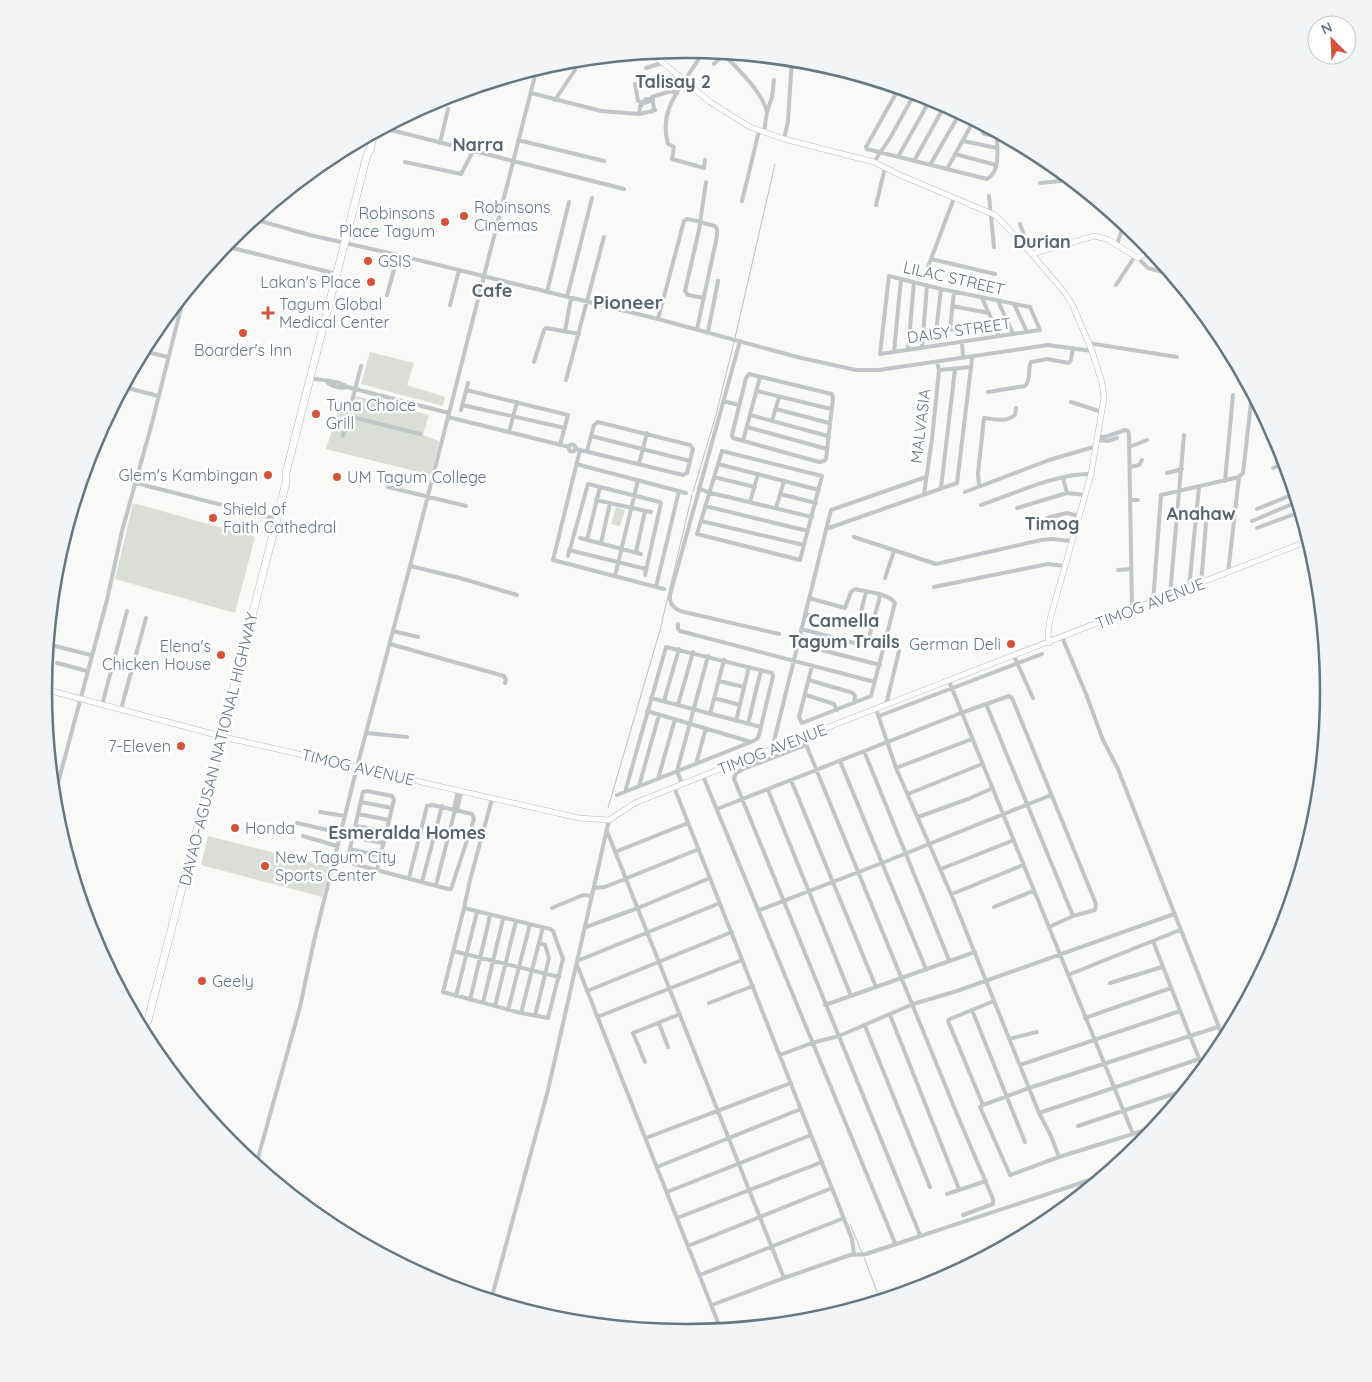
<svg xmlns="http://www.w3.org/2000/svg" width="1372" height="1382" viewBox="0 0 1372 1382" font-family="Quicksand,sans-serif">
<rect width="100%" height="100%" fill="#f9f9f7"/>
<path fill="#daded7" d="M370 352 414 363 407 385 445 397 443 406 361 384Z
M356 396 429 415 423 435 439 441 431 475 326 449 341 402 354 403Z
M133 503 255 537 235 613 115 579Z
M616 507 625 510 620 526 611 524Z
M208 836 330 867 322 897 201 865Z"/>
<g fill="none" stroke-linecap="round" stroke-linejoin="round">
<path stroke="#b8c4c8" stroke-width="1" d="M735 338 775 164
M693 492 716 415 734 342
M608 808 660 630 692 495
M850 1224 862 1253
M864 1257 880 1300
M487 1298 488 1292"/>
<g stroke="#b3b9bd" stroke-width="6">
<path id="secondary" d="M650 52 710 102 750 127 784 139 874 162 900 175 995 215 1025 246 1065 293 1073 306 1092 351 1102 383 1104 398 1091 474 1050 619 1048 632 1049 643
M1032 254 1094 236 1107 239 1138 258 1151 250
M44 689 228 738 579 818 609 820 635 803 705 775 1308 541"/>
</g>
<g stroke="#b4b9bb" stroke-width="8">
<path id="highway" d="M145 1024 148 1020 277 519 286 482V473L367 155 370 150 374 133"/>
</g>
<path stroke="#c1c5c8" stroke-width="4" d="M721 52C736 67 762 91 767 112
M608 58 616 56
M698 60C681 88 658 109 668 144L674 147 672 159 704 168 705 160
M714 64 723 55
M646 68 662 63
M635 84 638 101 641 102
M899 88 866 147 867 149 987 179C1001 171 997 150 997 137
M531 93 601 111 639 114
M652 99H646L641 104 653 100
M555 100 575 70
M642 103V105L640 106 639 114 653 111
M655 110 653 111 654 108 652 97 671 91 677 93
M978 122 984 134 998 136
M383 128 624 189
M764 132 767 112 772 97 774 80
M784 139 788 121 792 59
M518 140 604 161
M963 141 997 148
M440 143 448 109
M955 154 996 165
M898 157 931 98
M914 161 945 105
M405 162 461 174 473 151
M874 162 890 138 915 93
M930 165 960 113
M947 169 974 120
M1040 183 1071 180
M989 196 994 247
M742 201 759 131
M876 205 885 168
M253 219 310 235 398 255 658 319 797 357 856 370H879L1048 345 1092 351
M1020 224 1024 235 1025 246
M1117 245 1124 223
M224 246 337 274
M1138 258 1148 268 1170 274
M931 259 995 274
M928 267 954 198
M889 276 941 289 1030 307 1040 330 880 354Z
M1116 285 1135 256
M547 292 569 202
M387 295 398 255
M567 297 592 198
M704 298 688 295 685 291 699 230 706 182
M982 298 999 336
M998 301 1013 334
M1014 304 1027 332
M450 305 459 270
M952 306 989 313
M169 313 178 315
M658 319 684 221 687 219C696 220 705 224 715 226L717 229V236L697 329
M950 330 954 292
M565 331 571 298
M708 332 718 281
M936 332 941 289
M923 334 993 323
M740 341 670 595C669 604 673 607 680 611L779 634
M962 342 963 357
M1088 343 1177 357
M922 348 927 285
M908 350 914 282
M143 351 168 357
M894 352 901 279
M534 362 544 330 546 328 579 334
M939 370 971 367
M749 374 832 394 833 398 826 459 824 461 819 462 733 438 732 435 746 378Z
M310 378C322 381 339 380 347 387L449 413
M566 380 604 237
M327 382C331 386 341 389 347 387
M124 387 158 396
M466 390 568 415 560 445
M757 391 831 409
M988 392 1025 386C1032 379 1027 369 1031 362L1047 359 1069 363 1071 360 1073 348
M723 401 739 405
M1071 402 1102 412
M462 405 565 428
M776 409 829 423
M461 410 468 383
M750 415 828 436
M348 416 420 434
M448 417 569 447
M772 421 779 397
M747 427 827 449
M509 432 517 402
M343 436 361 366
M591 436 690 461
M1098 436 1105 437 1125 430 1128 431 1129 435 1132 610
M1098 440 1108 441 1117 438
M743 441 760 377
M568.5 448a3.5 3.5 0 1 1 7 0a3.5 3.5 0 1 1-7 0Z
M1129 447 1147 440
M576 449 683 475 687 473 693 449 690 445 598 422 594 425 587 451
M580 450 553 560 664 589
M722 451 822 476 800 560 697 534Z
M576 464 686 493
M639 464 647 433
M718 464 819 490
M1130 467 1139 465 1142 460
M1273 468 1285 463
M1167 473 1182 469
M714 477 755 487
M1063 478 1067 493
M1225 481 1233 395
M136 483 273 518
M979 486 978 473 984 418C995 419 1005 423 1015 415L1016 408
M388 487 466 506
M699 488 707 492 812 517
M941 488 955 369
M965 492 1049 460 1097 446
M780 494 816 503
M924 494 932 439 939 370 937 362
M596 500 651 512
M1130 500H1138
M750 502 758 474
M981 505C1010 495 1061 472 1091 474
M705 506 808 531
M776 508 784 481
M1017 508 1067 493 1085 495
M1257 509 1294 494
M1047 518 1067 513 1079 516
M701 521 804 545
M1252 521 1297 502
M1257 528 1300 512
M826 529 957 483 972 359
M854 537 936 564 1041 540 1052 539 1071 541
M580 538 641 554
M587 540 600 487
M601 543 610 503
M1304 543V527
M569 550 646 569
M636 552 645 511
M568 556 588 484 660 502 661 503 645 575
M410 566 460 578 517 595
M1118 570 1131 569
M1228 573 1239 477 1243 473 1252 394
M615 576 638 480
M885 578 894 551
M1201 584 1207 511
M656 587 679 491
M934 587 1048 564 1064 566
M1189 588 1199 487
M1170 595 1184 435
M809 598 845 608 851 592 855 589C866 592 888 593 895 603L871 696 802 723 799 717 812 666
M1153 602 1161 495 1239 477
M805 614 857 627 866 592
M678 624V629L680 631 875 682
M801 629 862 645H867L880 596
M393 631 418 637
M1062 637 1086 694 1103 740 1118 769 1224 1040
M390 644 504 676 506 680 505 683
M798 644 880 665
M51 645 91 655
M1014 656 1033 698
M57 663 87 671
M809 680 853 693 855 696 854 703
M719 681 744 687
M949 681 1133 1134
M806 695 834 704 837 710
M651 698 761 727
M714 698 740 705
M664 701 679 649
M986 704 1073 916 1049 927
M102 705 127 611
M678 705 693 652
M886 705 899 651
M121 709 146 618
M876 709 896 768 954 901 1039 1113 1051 1136 1059 1157
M647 711 751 742
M710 714 724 660
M879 716 1042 654
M736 721 749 667
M748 724 761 670
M367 733 407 737
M803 737 959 1119 993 1199V1204L963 1215
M806 745 743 769 736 773 734 779 920 1235
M772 749 831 510 926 477
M864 751 949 960
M840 761 882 863 1051 795
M696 764 706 728
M896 768 972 739
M703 776 895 1243
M658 779 675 719
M791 780 876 987
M682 784 677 771 708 656
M639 786 659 715
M674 787 852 1239 854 1255
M768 790 851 996
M908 794 982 764
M617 795 751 742 757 739 759 735 773 676 772 673 666 647 625 792
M54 798 107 600 122 531 152 423 184 296
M361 802 392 808
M717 809 961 713 1009 696 1012 698 1096 904 1095 910 1073 916
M454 810 458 790
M457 811 461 791
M320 812 345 816
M358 814 389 820
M918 817 968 799 993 788
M297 823 341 833
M355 826 387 831
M607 831 784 1278
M303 836 337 846
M352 837 383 843
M350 849 381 856
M615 852 688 823
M339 860 448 889H451L474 819 472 814 455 810 436 885
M347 862 363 792 367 791 392 796 394 800 377 870
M941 869 1014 840
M409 878 427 806 432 805 455 810
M422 882 442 806
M594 888 605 887 699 849
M952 894 1023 865
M994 907 1033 891
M464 908 550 929 553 931 563 959 548 1018 521 1013 443 992Z
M464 908 470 880 492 799
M552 908 583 895 592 896
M760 910 882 863 926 969
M586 927 638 908 710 878
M453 951 559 977
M577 961 720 903
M577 965 721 1330
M1068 975 1180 930
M1110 983 1162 967
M587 991 732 932
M456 996 477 912
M470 1000 490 916
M994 1001 972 1010 1025 1142
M483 1003 503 919
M709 1003 753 986
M825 1005 975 952
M495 1006 516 921
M508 1010 530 924
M972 1010 950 1019 948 1021 983 1105 980 1107 1010 1175 1059 1157 1155 1127
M521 1013 543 927
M890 1015 959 1189
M535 1016 549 958 545 945 539 943
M597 1017 742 960
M1085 1018 1171 988
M659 1023 668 1047
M865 1026 930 1187
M1009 1039 1037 1032
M780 1055 812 1043 839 1036 913 1004 957 991 1174 914
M645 1062 633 1033 680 1014
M1020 1065 1180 1011
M1203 1068 1190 1036 1218 1027
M983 1105 1029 1088 1190 1036 1153 941
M1039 1113 1199 1059
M1078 1126 1185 1090
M646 1138 791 1083
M256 1165 300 1007 314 941 357 767 410 566 537 68
M657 1167 801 1109
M667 1192 811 1135
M947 1194 986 1181
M677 1218 822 1162
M360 1241 361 1238
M688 1246 832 1188
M700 1275 844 1218
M491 1300 548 1090 609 820
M712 1305 784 1278 850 1255 866 1254 1102 1176"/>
<use href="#secondary" stroke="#fff" stroke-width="5"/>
<use href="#highway" stroke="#fff" stroke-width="7"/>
</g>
<g fill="#d6523a" stroke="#fff" stroke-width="2">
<circle cx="464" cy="216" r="5"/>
<circle cx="445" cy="222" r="5"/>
<circle cx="368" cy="261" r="5"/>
<circle cx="371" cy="282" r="5"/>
<path d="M265.5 305.5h5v5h5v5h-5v5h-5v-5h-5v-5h5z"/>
<circle cx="243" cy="333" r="5"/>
<circle cx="316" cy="414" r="5"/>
<circle cx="268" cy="475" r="5"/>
<circle cx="337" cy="477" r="5"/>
<circle cx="213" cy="518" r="5"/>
<circle cx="1011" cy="644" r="5"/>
<circle cx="221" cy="655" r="5"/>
<circle cx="181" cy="746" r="5"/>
<circle cx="235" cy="828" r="5"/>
<circle cx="265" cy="866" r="5"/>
<circle cx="202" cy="981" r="5"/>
</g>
<g text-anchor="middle" stroke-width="5" stroke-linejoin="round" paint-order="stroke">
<g font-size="16" fill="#667780" stroke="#fff" text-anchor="start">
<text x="474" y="213">Robinsons<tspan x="474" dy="18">Cinemas</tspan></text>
<text x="435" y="219" text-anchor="end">Robinsons<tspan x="435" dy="18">Place Tagum</tspan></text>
<text x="378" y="267">GSIS</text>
<text x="361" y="288" text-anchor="end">Lakan's Place</text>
<text x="279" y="310">Tagum Global<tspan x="279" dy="18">Medical Center</tspan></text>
<text x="243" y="356" text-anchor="middle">Boarder's Inn</text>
<text x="326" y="411">Tuna Choice<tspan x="326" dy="18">Grill</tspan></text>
<text x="258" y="481" text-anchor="end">Glem's Kambingan</text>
<text x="347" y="483">UM Tagum College</text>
<text x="223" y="515">Shield of<tspan x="223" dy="18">Faith Cathedral</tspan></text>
<text x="1001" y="650" text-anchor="end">German Deli</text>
<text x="211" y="652" text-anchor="end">Elena's<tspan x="211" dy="18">Chicken House</tspan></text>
<text x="171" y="752" text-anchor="end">7-Eleven</text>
<text x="245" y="834">Honda</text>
<text x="275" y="863">New Tagum City<tspan x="275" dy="18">Sports Center</tspan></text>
<text x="212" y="987">Geely</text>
</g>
<g font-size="16" fill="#667780" stroke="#fff">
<text transform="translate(954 278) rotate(13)" y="6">LILAC STREET</text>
<text transform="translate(959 330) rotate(-8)" y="6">DAISY STREET</text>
<text transform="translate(920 426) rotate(-83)" y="6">MALVASIA</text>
<text transform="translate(1150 603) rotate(-21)" y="6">TIMOG AVENUE</text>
<text transform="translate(218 749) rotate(-76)" y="6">DAVAO-AGUSAN NATIONAL HIGHWAY</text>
<text transform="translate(772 749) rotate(-21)" y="6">TIMOG AVENUE</text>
<text transform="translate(358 767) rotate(13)" y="6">TIMOG AVENUE</text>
</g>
<g font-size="18" font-weight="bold" fill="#58656c" stroke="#fff">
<text x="673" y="88">Talisay 2</text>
<text x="478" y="151">Narra</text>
<text x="1042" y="248">Durian</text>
<text x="492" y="297">Cafe</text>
<text x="1201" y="520">Anahaw</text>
<text x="1052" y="530">Timog</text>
<text x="844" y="627">Camella<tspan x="844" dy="21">Tagum Trails</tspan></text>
<text x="407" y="839">Esmeralda Homes</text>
</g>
<g font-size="19" font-weight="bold" fill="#58656c" stroke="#fff">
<text x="628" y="309">Pioneer</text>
</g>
</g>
<path d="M0 0H1372V1382H0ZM685 58H687A633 633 0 0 1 1320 691V691A633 633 0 0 1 687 1324H685A633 633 0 0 1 52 691V691A633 633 0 0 1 685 58Z" fill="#f3f4f5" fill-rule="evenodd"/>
<path fill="none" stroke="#667780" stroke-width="2.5" d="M685 58H687A633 633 0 0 1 1320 691V691A633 633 0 0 1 687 1324H685A633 633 0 0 1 52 691V691A633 633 0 0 1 685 58Z"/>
<g transform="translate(1332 40) rotate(336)"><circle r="24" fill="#ffffff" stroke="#c2c9cc"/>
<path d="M0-4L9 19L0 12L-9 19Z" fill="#d6523a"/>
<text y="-8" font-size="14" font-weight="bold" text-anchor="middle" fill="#667780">N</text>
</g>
</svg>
